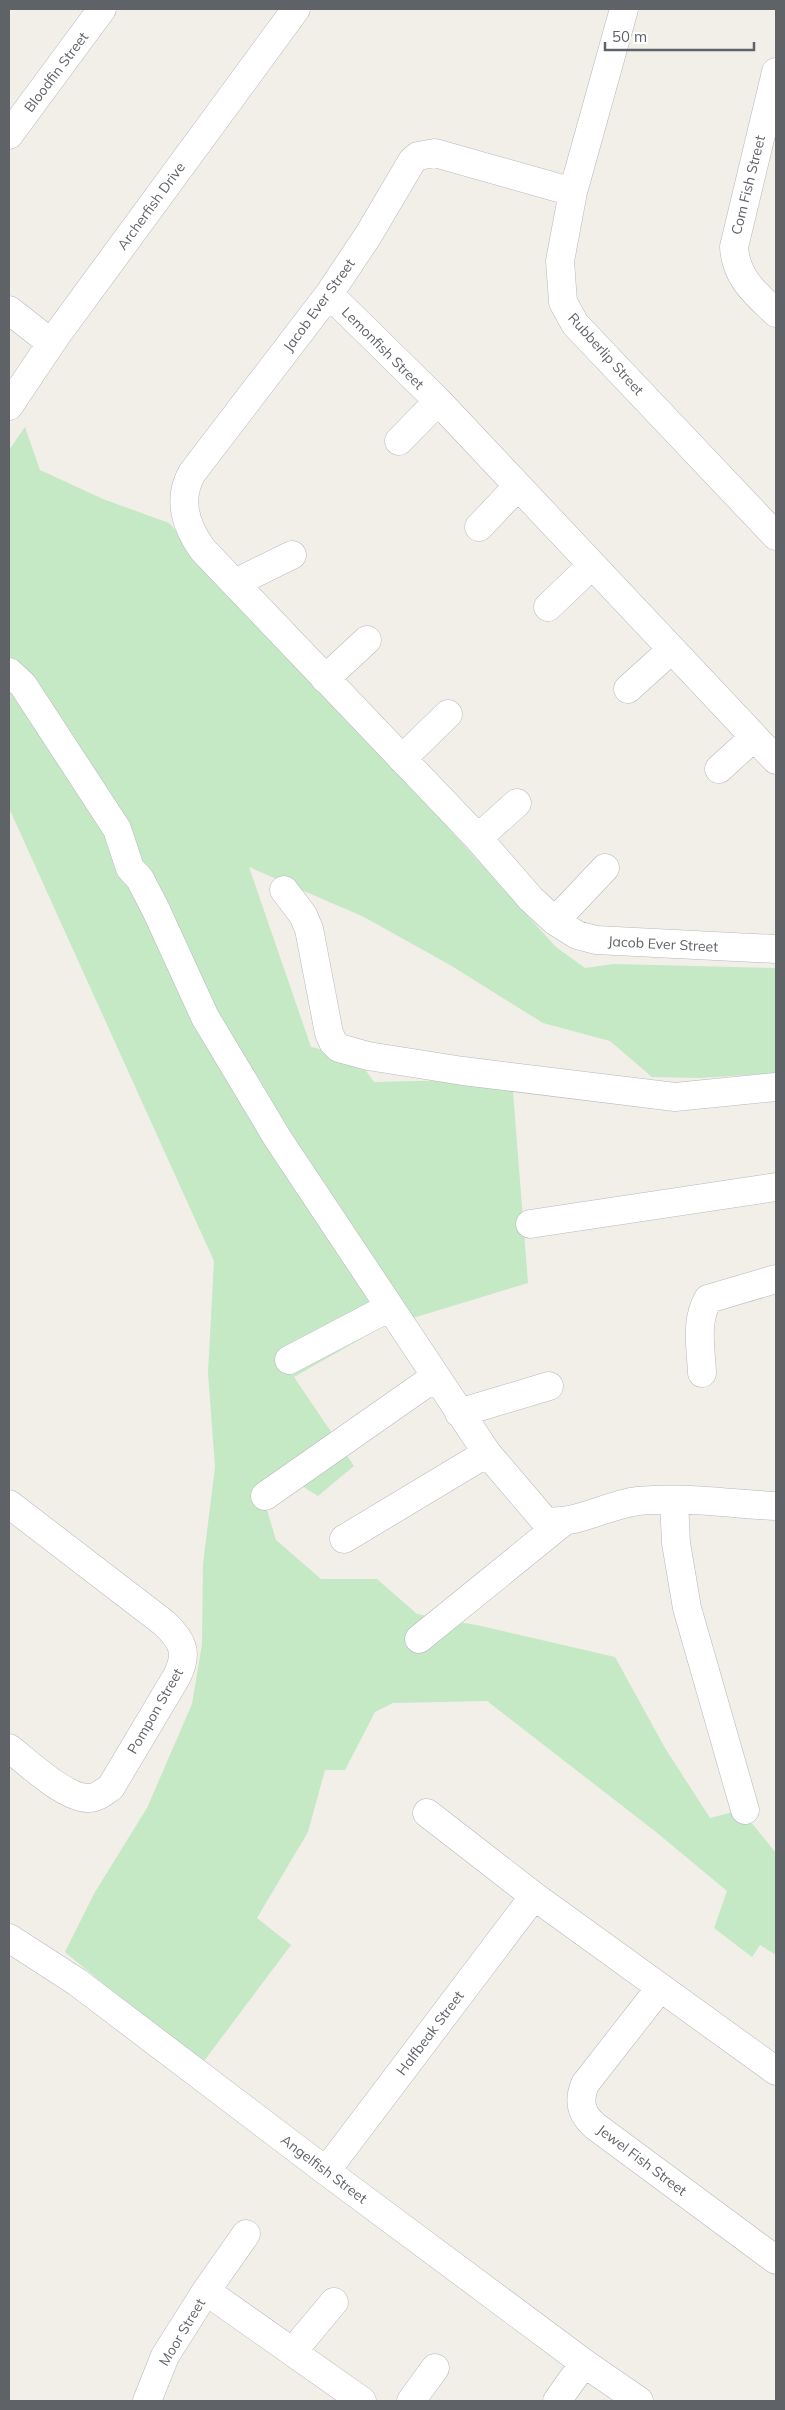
<svg xmlns="http://www.w3.org/2000/svg" width="785" height="2410" viewBox="0 0 785 2410" font-family="Mulish,sans-serif">
<rect width="100%" height="100%" fill="#f1efe8"/>
<path fill="#c5e8c5" d="M25 427 40 470 103 499 169 523 303 674 417 793 556 947 585 968 614 964 776 968V1073L701 1078 652 1077 610 1041 543 1023 450 965 364 917 249 867 311 1047 357 1058 374 1082 512 1079 528 1283 380 1328 294 1377 354 1466 318 1496 289 1478 264 1500 276 1540 321 1579H377L417 1614 481 1626 615 1657 665 1748 710 1818 741 1810 776 1853V1955L760 1945 752 1957 714 1928 727 1891 656 1832 487 1701 393 1703 375 1712 345 1770H325L308 1832 257 1918 291 1945 201 2065 65 1952 95 1892 147 1808 192 1704 202 1644 203 1564 215 1467 208 1373 214 1261 9 808V450Z"/>
<g fill="none" stroke-linecap="round" stroke-linejoin="round">
<g stroke="#b5b8bc" stroke-width="29">
<path id="minor" d="M624 9 573 192 560 261 563 302 575 324 776 536
M776 72 734 247C736 278 755 293 776 313
M9 135 102 9
M573 192 435 153 418 156 412 161 369 234 329 294 192 473C177 499 186 527 203 550L478 838 531 899 555 921 577 935 596 940 776 949
M329 294 438 401 776 760
M9 310 51 343
M9 406 56 336 296 9
M399 441 438 401
M479 527 517 487
M235 583 292 555
M548 607 591 566
M9 672 23 685 117 829 130 868 140 879 156 910 205 1017 278 1139 487 1453 545 1521C577 1525 606 1505 638 1501 683 1496 731 1504 776 1506
M325 679 367 640
M628 689 671 650
M402 759 448 714
M719 769 754 737
M478 838 517 803
M284 890 303 915 309 929 329 1033 333 1042 339 1048 368 1056 463 1071 675 1097 776 1087
M555 921 605 868
M530 1224 776 1187
M289 1360 390 1307
M702 1373C701 1348 695 1322 708 1299L776 1279
M459 1413 549 1386
M265 1496 435 1377
M674 1500 676 1543 687 1608 745 1810
M9 1504 164 1623C182 1640 189 1652 177 1676L111 1787C104 1792 96 1799 87 1798 64 1797 27 1762 9 1748
M344 1539 487 1453
M419 1639 562 1523
M427 1813 534 1896 776 2071
M9 1938 77 1982 326 2171 584 2363 639 2401
M660 1988 585 2084C578 2101 581 2114 595 2126L776 2260
M326 2171 534 1896
M206 2291 246 2234
M293 2351 334 2302
M147 2401 165 2356 206 2291 362 2401
M411 2401 435 2368
M557 2401 584 2363"/>
</g>
<use href="#minor" stroke="#fff" stroke-width="28"/>
</g>
<g text-anchor="middle" stroke-width="4" stroke-linejoin="round" paint-order="stroke">
<g font-size="14" fill="#5f6368" stroke="#fff">
<text transform="translate(56 72) rotate(-53)" y="5">Bloodfin Street</text>
<text transform="translate(748 185) rotate(-76)" y="5">Com Fish Street</text>
<text transform="translate(151 206) rotate(-54)" y="5">Archerfish Drive</text>
<text transform="translate(319 305) rotate(-54)" y="5">Jacob Ever Street</text>
<text transform="translate(383 348) rotate(45)" y="5">Lemonfish Street</text>
<text transform="translate(606 354) rotate(48)" y="5">Rubberlip Street</text>
<text transform="translate(663 944) rotate(3)" y="5">Jacob Ever Street</text>
<text transform="translate(155 1711) rotate(-60)" y="5">Pompon Street</text>
<text transform="translate(430 2033) rotate(-53)" y="5">Halfbeak Street</text>
<text transform="translate(642 2160) rotate(37)" y="5">Jewel Fish Street</text>
<text transform="translate(324 2169) rotate(37)" y="5">Angelfish Street</text>
<text transform="translate(182 2332) rotate(-59)" y="5">Moor Street</text>
</g>
</g>
<rect width="785" height="2410" fill="none" stroke="#5f6368" stroke-width="20"/>
<path d="M605 42v8h149v-8" fill="none" stroke="#5f6368" stroke-width="2.5"/>
<text x="612" y="42" font-size="15" fill="#5f6368" stroke="#ffffff" stroke-width="4" paint-order="stroke">50 m</text>
</svg>
